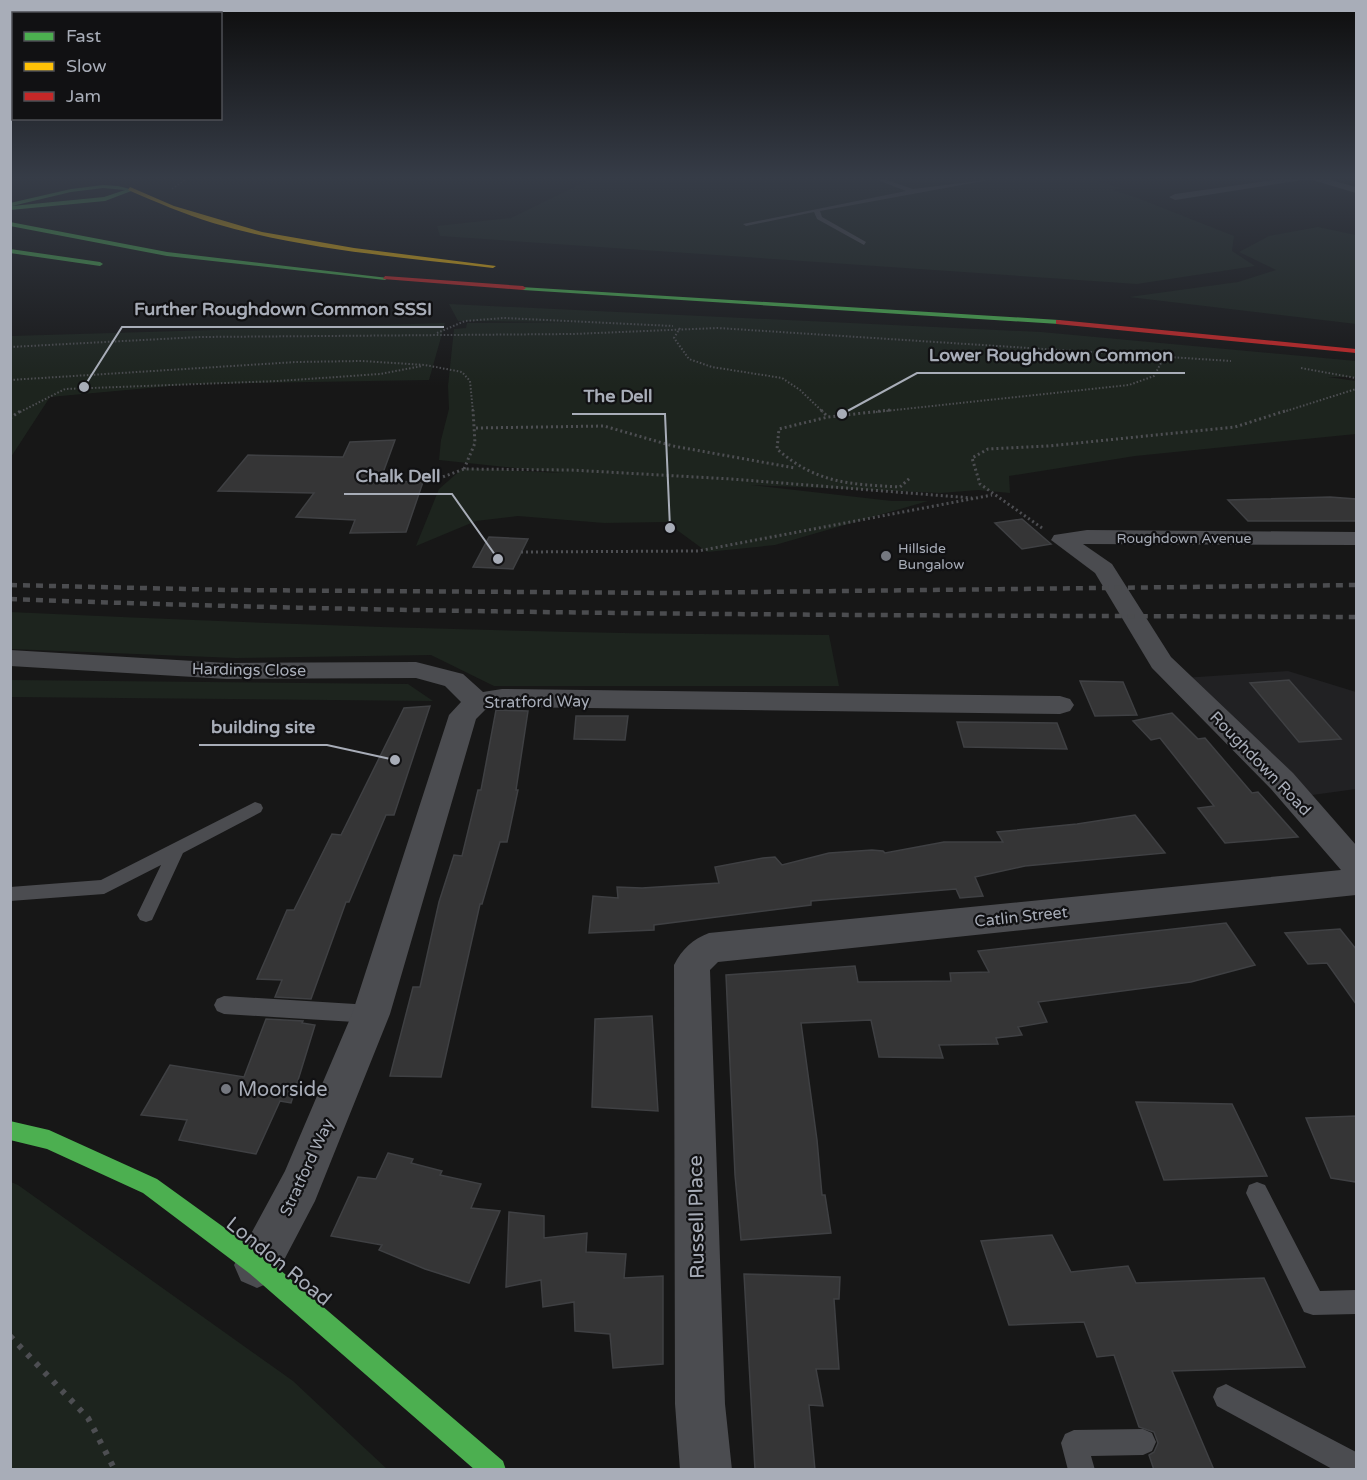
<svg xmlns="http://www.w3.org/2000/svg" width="1367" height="1480" viewBox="0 0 1367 1480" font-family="'Varela Round',sans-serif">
<rect width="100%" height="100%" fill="#171717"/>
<path fill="#212123" d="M1288 671 1356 692V789L1298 797 1183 678Z"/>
<path fill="#1d241e" d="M591 179H1091L1123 189 1112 190 1135 197 1234 236 1232 251 1255 266 1137 284 440 236 437 226 511 218Z
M1318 227 1356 235V324L1129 297 1238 282 1276 270 1239 252 1269 236Z
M449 304 1041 332 1356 361V377H1328L1356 381V434L1135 456 1009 476 1010 493 978 490 941 493 751 485 892 501H928L775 545 707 552 666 522 604 523 518 516 476 521 416 546 439 489 463 468 563 473 439 460 441 440 449 409 448 386 454 329 466 328 467 323 581 322 458 321Z
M445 323 429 380 193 384 50 397 11 457V336Z
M10 612C283 625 556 634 829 635L839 686H494L431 655 236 658 11 649Z
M11 680 408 684 433 701 11 697Z
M11 1182 18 1185 293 1381 387 1469H11Z"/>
<path fill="#353536" stroke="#3f4043" stroke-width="1.5" d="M395 440 380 481 423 482 406 532 350 533 355 520 296 517 314 493 218 491 248 455 343 457 350 442Z
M1330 497 1356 499V521H1248L1228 500Z
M1022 519 1051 544 1022 549 995 523Z
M489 537 528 539 513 569 473 567Z
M1289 680 1341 739 1299 742 1250 683Z
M1080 681 1123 682 1137 715 1095 716Z
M430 706 394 815H386L349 902H346L311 999 275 997 282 980 257 979 287 910H294L332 834 341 835 404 708Z
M496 710 528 711 516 790H518L507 842H500L482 904H480L441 1077 390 1076 413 987H420L439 902 454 855 462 856 478 790H481Z
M1172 713 1198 739 1205 738 1252 793 1258 792 1298 837 1225 843 1198 808 1214 806 1160 738 1151 740 1133 721Z
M576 716H628L625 740 574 739Z
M957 722 1057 723 1067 749 964 747Z
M1135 815 1165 853 1025 866 975 877 983 896 960 898 956 889 811 901V905L654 925V930L589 933 593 896 618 898 617 887 642 888 719 883 715 867 763 858 775 857 782 865 829 853 872 850 883 851 885 853 944 842H1003L997 832 1077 824Z
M1226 923 1255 965 1191 982 1038 1002 1047 1022 1018 1027 1022 1035 996 1038 998 1044 939 1045 943 1058 879 1057 871 1020 801 1023 817 1140 822 1195H825L831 1233 741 1240 735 1175 726 975 855 966 858 982 951 981 950 973 989 972 978 951Z
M1340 929 1356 949V1004L1327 963 1308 964 1285 933Z
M652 1016 658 1111 592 1107 595 1019Z
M266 1019 303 1021 302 1023 315 1025 291 1103 280 1101 256 1154 179 1140 187 1120 141 1115 170 1065 244 1077Z
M1136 1102 1232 1104 1267 1176 1164 1180Z
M1356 1116V1182L1331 1178 1306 1118Z
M388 1153 413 1159 411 1163 442 1171 440 1175 481 1184 471 1208 500 1211 469 1283 425 1269 379 1250 382 1245 331 1236 358 1177 376 1179Z
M509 1212 544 1216V1238L587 1233 586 1252 626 1254 624 1278 663 1276V1364L613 1368 610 1334 575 1331 574 1302 543 1307 541 1280 506 1287Z
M1052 1235 1071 1272 1128 1266 1136 1283 1264 1278 1305 1367 1172 1371 1214 1470H1154L1149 1455 1154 1452 1158 1443 1154 1432 1139 1427 1114 1355 1097 1357 1084 1322 1009 1325 981 1241Z
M744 1274 840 1277 839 1299H834L839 1369H816L823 1406 809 1405 815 1470H755Z"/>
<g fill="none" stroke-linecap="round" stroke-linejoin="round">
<path stroke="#4d4e52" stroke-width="1.5" stroke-dasharray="1.5 2" stroke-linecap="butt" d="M172 189 186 179"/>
<path stroke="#4d4e52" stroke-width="2" stroke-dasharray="1.5 2" stroke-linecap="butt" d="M680 328 674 338 689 359 712 367 782 378 800 390 823 412
M437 333 465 321 504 318 673 326
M10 347 200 337 573 334 718 328 1231 361
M1301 368 1356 378
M10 380 296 362 362 361 425 365 462 372 470 381 473 412
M20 412 65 389 278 381 380 374 422 366
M876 412 1129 385 1154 376 1161 363 1156 356
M1283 412 1356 389"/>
<path stroke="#4d4e52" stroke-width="3" stroke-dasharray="2 3" stroke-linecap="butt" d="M821 410 827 416
M890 410 828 417 779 429 777 449C817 484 850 484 900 487L910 478
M10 418 22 410
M476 428 604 426 673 446 795 468
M464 469 475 443 473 410
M429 482 464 469 571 470 731 479 972 498
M1042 528 980 484 972 458 988 449 1048 446 1235 427 1288 410
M521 552 698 551 992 495"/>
<path stroke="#4d4e52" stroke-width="6" stroke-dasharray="4.5 8" stroke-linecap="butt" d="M10 1336 88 1418 115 1470"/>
<path fill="#4b4c50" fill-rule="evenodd" d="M875 179H884L913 189 994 179 820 211 822 217 866 242 864 245 817 219 814 212 746 226 743 224 906 191Z
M255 802 261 804 263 808 261 812 183 853 152 920 146 922 140 920 137 915 161 865 104 894 10 901V887L101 880Z
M224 996 371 1005 378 1008 381 1014 378 1020 371 1023 224 1014 217 1011 214 1005 217 999Z
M1257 1182 1265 1185 1320 1291 1356 1290V1314L1313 1315 1304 1312 1246 1193 1249 1185Z
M1226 1384 1356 1452V1470H1334L1217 1406 1213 1397 1217 1388Z
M1143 1429 1152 1433 1156 1442 1152 1451 1143 1455 1091 1456 1095 1470H1068L1061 1443 1065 1434 1074 1430Z"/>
<path fill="#4b4c50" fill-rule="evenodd" d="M1281 179H1327L1356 187V193L1309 179 1175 200 1169 197 1175 194Z
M1087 530 1356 532V545L1083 544 1112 564 1171 657 1293 773 1356 845V895L718 962 710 970 725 1404 732 1470H680L675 1404 674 965C682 949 693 939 709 933L1341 870 1271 789 1152 668 1095 573 1051 540 1054 535Z
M10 650 227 663 416 662 463 674 483 692 502 689 1060 696 1070 699 1074 705 1070 711 1060 714 502 707 485 710 476 719 390 1014 315 1201 273 1281 257 1288 241 1281 234 1265 285 1171 352 1014 449 715 461 702 445 686 416 678 227 679 10 666Z"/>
<path fill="#4caf50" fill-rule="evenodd" d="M103 185 118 186 134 190 105 201 10 210V203L71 189ZM103 188 125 190 104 197 12 206 71 192Z
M10 222 167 252 388 278 385 280 167 256 10 226Z
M10 249 100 262 103 264 100 266 10 253Z
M521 287 1059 320 1063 322 1059 324 523 290Z
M10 1121 49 1130 157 1179 265 1257 503 1461 506 1470H475L249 1273 143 1193 47 1149 10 1140Z"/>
<path fill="#ffc107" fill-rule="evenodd" d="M130 187 174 206 262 232 354 248 496 266 493 268C400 257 304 250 213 223 184 214 156 202 128 190Z"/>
<path fill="#c62828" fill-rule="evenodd" d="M385 276 523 286 526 288 523 290 383 279Z
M1059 320 1356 349V353L1056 324V320Z"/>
<path stroke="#4b4c4f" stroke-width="4.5" stroke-dasharray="7 6" stroke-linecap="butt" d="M10 585 230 590 671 593 1356 585
M10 599C458 616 907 615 1356 617"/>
</g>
<linearGradient id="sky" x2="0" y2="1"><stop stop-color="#0d0d0d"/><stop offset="0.46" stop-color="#363c47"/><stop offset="1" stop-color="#363c47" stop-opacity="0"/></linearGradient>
<rect width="1367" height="386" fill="url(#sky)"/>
<g fill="#757880" stroke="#111113" stroke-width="2">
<circle cx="886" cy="556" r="6"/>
<circle cx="226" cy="1089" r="6"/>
</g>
<g text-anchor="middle" stroke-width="4.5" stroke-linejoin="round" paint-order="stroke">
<g font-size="14" fill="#a8adb8" stroke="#111113">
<text x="1184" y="543">Roughdown Avenue</text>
</g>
<g font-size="14" fill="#a8adb8" stroke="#111113" text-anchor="start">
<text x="898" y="553">Hillside<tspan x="898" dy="16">Bungalow</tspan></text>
</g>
<g font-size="16" fill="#a8adb8" stroke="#111113">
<text transform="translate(249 669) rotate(1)" y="6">Hardings Close</text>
<text transform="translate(537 701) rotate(-1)" y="6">Stratford Way</text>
<text transform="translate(1261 763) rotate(46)" y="6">Roughdown Road</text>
<text transform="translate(1021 916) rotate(-6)" y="6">Catlin Street</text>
<text transform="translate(306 1167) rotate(-65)" y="6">Stratford Way</text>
</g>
<g font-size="20" fill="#a8adb8" stroke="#111113" text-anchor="start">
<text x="238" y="1096">Moorside</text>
</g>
<g font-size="20" fill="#a8adb8" stroke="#111113">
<text transform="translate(696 1217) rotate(-91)" y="7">Russell Place</text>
<text transform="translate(279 1261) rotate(39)" y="7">London Road</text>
</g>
</g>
<path fill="none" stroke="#a8adb8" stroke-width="2" d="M84 387L122 327H444M842 414L917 373H1185M670 528L665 414H572M498 559L452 494H344M395 760L327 745H199"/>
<g fill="#a8adb8" stroke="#111113" stroke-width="2">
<circle cx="84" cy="387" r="6"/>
<circle cx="842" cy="414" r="6"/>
<circle cx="670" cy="528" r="6"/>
<circle cx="498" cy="559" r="6"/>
<circle cx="395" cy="760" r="6"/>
</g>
<g font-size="18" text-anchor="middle" font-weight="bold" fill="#a8adb8" stroke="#111113" stroke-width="4.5" stroke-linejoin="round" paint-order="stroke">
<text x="283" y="315">Further Roughdown Common SSSI</text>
<text x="1051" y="361">Lower Roughdown Common</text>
<text x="618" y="402">The Dell</text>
<text x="398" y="482">Chalk Dell</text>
<text x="263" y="733">building site</text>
</g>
<rect width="1367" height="1480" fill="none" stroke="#a8adb8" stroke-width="24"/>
<rect x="12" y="12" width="210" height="108" fill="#111113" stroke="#4d4f55" stroke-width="1.5"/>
<rect x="24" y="32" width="30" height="9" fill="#4caf50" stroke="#4d4f55" stroke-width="1.5"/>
<text x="66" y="42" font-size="18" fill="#a8adb8">Fast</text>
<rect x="24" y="62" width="30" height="9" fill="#ffc107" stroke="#4d4f55" stroke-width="1.5"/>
<text x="66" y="72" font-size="18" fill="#a8adb8">Slow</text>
<rect x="24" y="92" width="30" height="9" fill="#c62828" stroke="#4d4f55" stroke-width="1.5"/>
<text x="66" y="102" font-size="18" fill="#a8adb8">Jam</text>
</svg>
